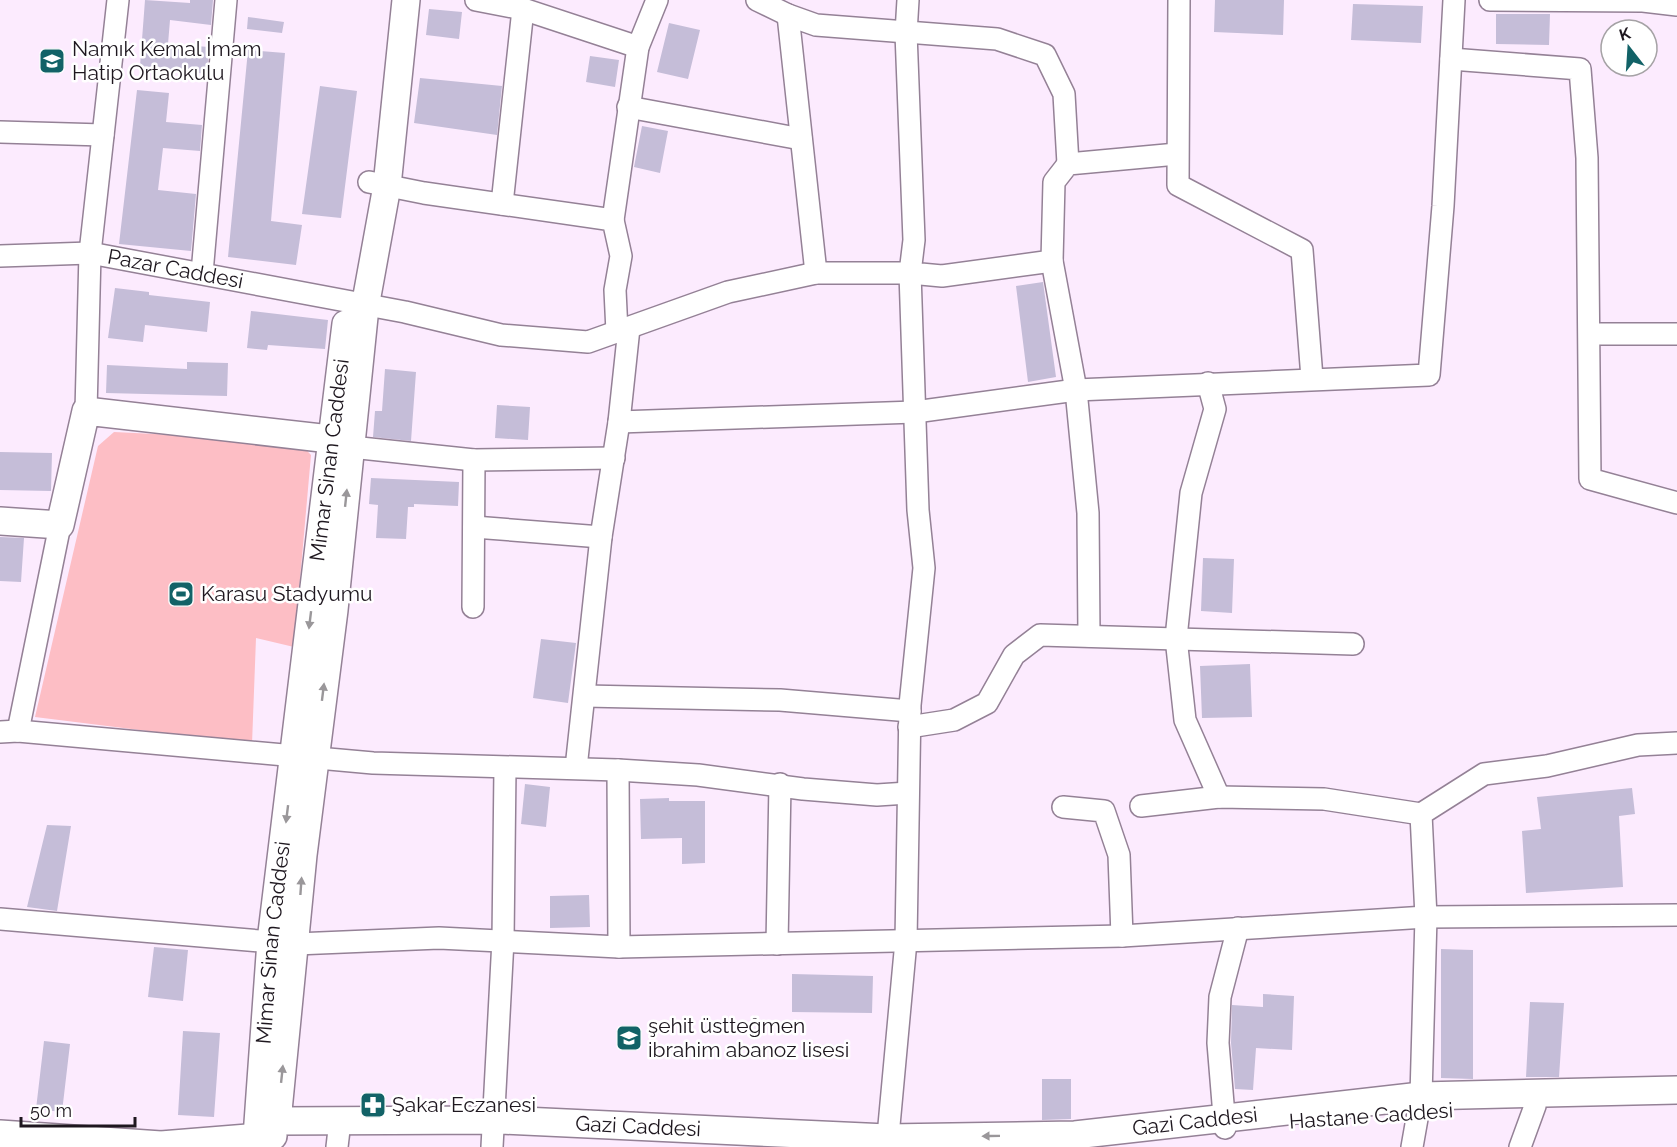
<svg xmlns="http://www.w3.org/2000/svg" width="1677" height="1147" viewBox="0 0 1677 1147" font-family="Raleway,sans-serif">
<rect width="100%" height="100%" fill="#fcebfe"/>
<path fill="#fdbec5" d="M114 432 298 441 311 455 294 647 256 638 252 744 35 717 98 446Z"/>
<path fill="#c5bdd8" d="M145 0 190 3V0H213L211 25 170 20 168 44 209 47 207 74 140 66Z
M1215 0H1284L1283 35 1214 32Z
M1353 4 1423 6 1421 43 1351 40Z
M429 9 462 12 459 39 426 35Z
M1496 14H1550L1549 45 1496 44Z
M248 17 284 22 282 33 247 29Z
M669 23 700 30 688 79 657 72Z
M248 50 285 53 271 221 302 225 296 265 228 257Z
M590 56 619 60 615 87 586 82Z
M420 78 502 86 497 135 414 123Z
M320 86 357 91 341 218 302 214Z
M137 90 169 93 166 122 202 125 200 151 163 148 158 190 196 194 191 251 119 244Z
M642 126 668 131 660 173 634 167Z
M1043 282 1056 377 1028 382 1016 286Z
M115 288 149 292V295L210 302 207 332 145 325 143 342 108 338Z
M251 311 328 320 325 349 268 345 267 350 247 348Z
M187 362 228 363 227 396 106 393 107 365 187 369Z
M385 369 416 372 411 441 373 437 375 411H382Z
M497 405 530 407 528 440 495 438Z
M0 452 52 453 51 491 0 490Z
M371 478 459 482 458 506 414 504V507H408L406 539 376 538 378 505 369 504Z
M0 537 24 538 21 582 0 581Z
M1203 558 1234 559 1232 613 1201 611Z
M541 639 576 643 568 703 533 698Z
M1250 664 1252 717 1202 718 1200 666Z
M525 784 550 787 546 827 521 824Z
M1632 788 1635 814 1619 816 1623 887 1526 893 1522 831 1541 829 1537 797Z
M669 798V801H705V863L682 864V838L641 839 640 799Z
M47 825 71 826 57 911 27 907Z
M589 895 590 927 550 928V896Z
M154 947 188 950 183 1001 148 997Z
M1441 949 1473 950V1079L1441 1078Z
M792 974 873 976 872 1013 792 1012Z
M1263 994 1294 996 1292 1050 1256 1048 1253 1090 1235 1089 1231 1043 1232 1005 1263 1007Z
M1530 1002 1564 1003 1559 1077H1526Z
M183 1031 220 1033 214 1117 178 1115Z
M44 1041 70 1044 62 1112 36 1109Z
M1042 1079H1071V1119L1042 1120Z"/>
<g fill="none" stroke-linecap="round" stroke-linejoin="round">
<g stroke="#948196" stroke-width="24">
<g id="minor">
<path d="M476 0 523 9 638 47"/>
<path d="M757 0 788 15 816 25 997 39 1045 55 1064 94 1068 164"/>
<path d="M908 0 906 33 914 240 910 273 942 276 1052 261 1054 182 1068 164 1177 154"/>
<path d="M1179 0 1178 185 1302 250 1312 378"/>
<path d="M1490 0 1643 1 1677 5"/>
<path d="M788 15 816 273"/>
<path d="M1451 59 1580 69 1587 158 1590 479 1677 503"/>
<path d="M628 107 801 139"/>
<path d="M0 132 103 135"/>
<path d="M369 182 424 193 613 220 621 256 615 290 617 332"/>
<path d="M502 204 523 9"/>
<path d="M613 220 638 47 657 0"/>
<path id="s1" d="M0 256 90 253 405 312 501 335 588 342 728 292 816 273H910L918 510 924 568 910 705 906 941 887 1147"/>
<path d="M1052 261 1076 390 1088 513 1089 636"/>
<path d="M202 273 226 0"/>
<path d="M1590 334H1677"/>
<path d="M1208 383 1215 409 1191 493 1176 638 1185 720 1219 797"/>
<path d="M86 411 90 253 118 0"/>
<path d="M619 422 915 412 1076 390 1429 375 1443 206 1454 0"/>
<path d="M351 447 474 460 614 458"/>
<path d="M474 527 601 537"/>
<path d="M473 607 474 460"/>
<path d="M585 696 780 700 910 711"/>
<path d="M909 727 954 720 987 703 1014 655 1040 635 1353 644"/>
<path d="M18 731 60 525"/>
<path d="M0 732 18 731 373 763 618 770 698 775 803 789 877 795 908 793"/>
<path d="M576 768 601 537 619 422 629 328"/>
<path d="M618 770 619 947"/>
<path d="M1141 806 1219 797 1324 799 1421 814"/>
<path d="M1063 807 1104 811 1119 855 1122 936"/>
<path d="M0 919 296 944 439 938 619 947 1122 936 1426 917 1677 915"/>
<path d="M777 944 780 784"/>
<path d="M1225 1128 1218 1043 1220 997 1238 928"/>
<path d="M337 1147 340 1121"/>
<path d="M492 1147 503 940 505 768"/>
<path d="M1412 1147 1421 1096 1426 917 1421 814 1484 774 1547 766 1638 745 1677 743"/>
<path d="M1520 1147 1535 1106"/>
</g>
</g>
<g stroke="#948196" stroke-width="30">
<g id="major">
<path id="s2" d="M406 0 387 186 365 307 334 610 303 855 277 1121 501 1120 887 1138 1075 1135 1421 1096 1677 1090"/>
<path d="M0 521 60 525 86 411 330 439 347 445"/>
<path d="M0 1134 161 1145 273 1136"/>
<path id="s3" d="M257 1137 271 941 346 324"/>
</g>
</g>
<use href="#minor" stroke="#fff" stroke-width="21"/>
<use href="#major" stroke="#fff" stroke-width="27"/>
</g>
<defs><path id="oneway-solid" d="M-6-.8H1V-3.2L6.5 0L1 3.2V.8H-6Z" transform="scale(1.5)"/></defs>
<g fill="#9a979a">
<use href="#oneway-solid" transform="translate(346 498) rotate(-84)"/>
<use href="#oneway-solid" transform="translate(310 620) rotate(97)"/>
<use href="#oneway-solid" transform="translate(323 692) rotate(-83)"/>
<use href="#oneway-solid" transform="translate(287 814) rotate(97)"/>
<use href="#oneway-solid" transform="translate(301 886) rotate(-86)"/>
<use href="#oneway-solid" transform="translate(282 1074) rotate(-84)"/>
<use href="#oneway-solid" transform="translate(991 1136) rotate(179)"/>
</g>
<defs>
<g id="school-square" transform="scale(1.35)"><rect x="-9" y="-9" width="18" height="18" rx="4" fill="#126267" stroke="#fff"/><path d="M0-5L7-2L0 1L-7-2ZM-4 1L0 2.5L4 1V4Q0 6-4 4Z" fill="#fff"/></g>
<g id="stadium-square" transform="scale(1.35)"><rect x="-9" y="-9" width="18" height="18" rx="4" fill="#126267" stroke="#fff"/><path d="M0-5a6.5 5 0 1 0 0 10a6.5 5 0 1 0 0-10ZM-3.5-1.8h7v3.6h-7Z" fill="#fff"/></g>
<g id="pharmacy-square" transform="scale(1.35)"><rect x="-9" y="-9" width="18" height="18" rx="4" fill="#126267" stroke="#fff"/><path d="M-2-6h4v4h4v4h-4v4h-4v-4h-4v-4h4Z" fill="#fff"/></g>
</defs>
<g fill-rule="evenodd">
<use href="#school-square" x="52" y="61"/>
<use href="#stadium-square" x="181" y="594"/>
<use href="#school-square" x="629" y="1038"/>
<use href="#pharmacy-square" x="373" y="1105"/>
</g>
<g text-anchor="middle" stroke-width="5" stroke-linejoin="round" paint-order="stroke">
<g font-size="21" fill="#1e171f" stroke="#fff" text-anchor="start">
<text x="72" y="56">Namık Kemal İmam<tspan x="72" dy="24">Hatip Ortaokulu</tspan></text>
<text x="201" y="601">Karasu Stadyumu</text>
<text x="648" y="1033">şehit üstteğmen<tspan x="648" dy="24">ibrahim abanoz lisesi</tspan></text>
<text x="392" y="1112">Şakar Eczanesi</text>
</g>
<g font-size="21" fill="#1e171f" stroke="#fff">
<text dy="7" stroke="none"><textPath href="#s1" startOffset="177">Pazar Caddesi</textPath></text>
<text dy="7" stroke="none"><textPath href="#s3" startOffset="681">Mimar Sinan Caddesi</textPath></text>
<text dy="7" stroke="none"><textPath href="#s3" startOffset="195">Mimar Sinan Caddesi</textPath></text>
<text transform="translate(1371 1116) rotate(-4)" y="7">Hastane Caddesi</text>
<text dy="7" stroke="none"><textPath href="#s2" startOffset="2048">Gazi Caddesi</textPath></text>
<text dy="7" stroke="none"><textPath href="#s2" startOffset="1490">Gazi Caddesi</textPath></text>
</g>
</g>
<g transform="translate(1629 48) rotate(343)"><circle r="28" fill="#ffffff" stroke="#a5a2a5" stroke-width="1.5"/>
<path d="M0-4.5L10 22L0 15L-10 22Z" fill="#126267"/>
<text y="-9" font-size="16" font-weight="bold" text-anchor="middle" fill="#1e171f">K</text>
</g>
<path d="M21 1117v9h114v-9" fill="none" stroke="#1e171f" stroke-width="3"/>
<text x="30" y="1117" font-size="18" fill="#1e171f" stroke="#ffffff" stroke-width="4.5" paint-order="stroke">50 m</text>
</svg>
